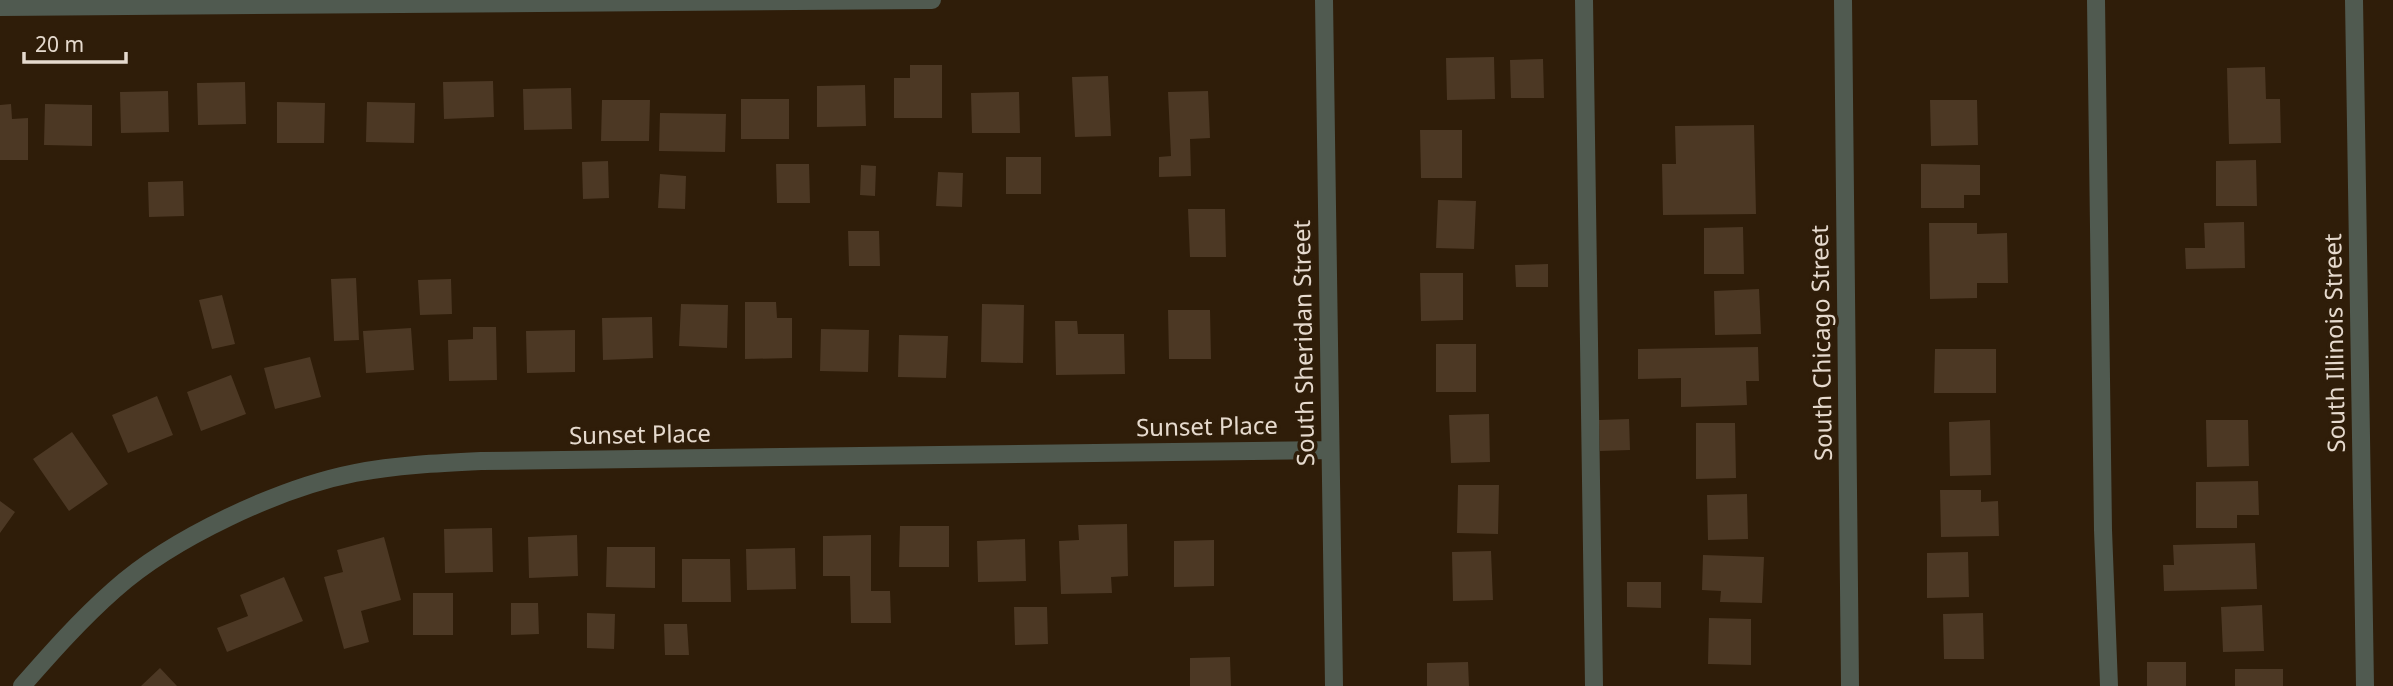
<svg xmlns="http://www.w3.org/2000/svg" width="2393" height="686" viewBox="0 0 2393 686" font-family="'Noto Sans',sans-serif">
<rect width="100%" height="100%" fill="#2f1d09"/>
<path fill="#4c3824" d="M1494 57 1495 99 1447 100 1446 58Z
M1543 59 1544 98H1511L1510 60Z
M910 65H942V118H894V78H910Z
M2265 67 2266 99H2280L2281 143 2229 144 2227 68Z
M1108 76 1111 136 1075 137 1072 77Z
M493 81 494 117 444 119 443 82Z
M245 82 246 124 198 125 197 83Z
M865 85 866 126 817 127V86Z
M571 88 572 129 524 130 523 89Z
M168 91 169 132 121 133 120 92Z
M1208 91 1210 138 1190 139 1191 176 1159 177V157L1171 156 1168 92Z
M1019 92 1020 133H972L971 93Z
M741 99H789V139H741Z
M602 100H650L649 141H601Z
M1930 100H1977L1978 145 1931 146Z
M277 102 325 103 324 143H277Z
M367 102 415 103 414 143 366 142Z
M11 104 12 119 28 118V160H0V105Z
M45 104 92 105V146L44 145Z
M660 113 726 114 725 152 659 151Z
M1754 125 1756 214 1663 215 1662 164H1676L1675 126Z
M1420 130H1462V178H1421Z
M1006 157H1041V194H1006Z
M2256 160 2257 206H2216V161Z
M608 161 609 198 583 199 582 162Z
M776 164H809L810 203H777Z
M1921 164 1980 165V195H1964V208H1921Z
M861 165 876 166 875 196 860 195Z
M938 172 963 173 962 207 936 206Z
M660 174 686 176 685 209 658 208Z
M183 181 184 216 149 217 148 182Z
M1438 200 1476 201 1474 249 1436 248Z
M1188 209H1225L1226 257H1190Z
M2244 222 2245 268 2186 269 2185 248H2205L2204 223Z
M1929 223H1977V234L2007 233 2008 283H1977V298L1930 299Z
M1743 227 1744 274H1704V228Z
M848 231H879L880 266H849Z
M1548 264V287H1516L1515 265Z
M1420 273H1463V320L1421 321Z
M356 278 359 340 334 341 331 279Z
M451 279 452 314 420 315 418 280Z
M1759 289 1761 334 1715 335 1714 291Z
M222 295 235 344 212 349 199 300Z
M745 302H776L777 318H792V358L745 359Z
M681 304 728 305 727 348 679 346Z
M982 304 1024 305 1023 363 981 362Z
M1168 310H1210L1211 359H1169Z
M652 317 653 358 603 360 602 318Z
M1055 321H1077L1078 334H1124L1125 374 1056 375Z
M473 327H496L497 380 449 381 448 340 473 339Z
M411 328 414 370 366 373 363 331Z
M821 329 869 330 868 372 820 371Z
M575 330V372L527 373 526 331Z
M899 335 948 336 946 378 898 377Z
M1436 344H1476V392H1436Z
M1758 347 1759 381H1746L1747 405 1681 407V378L1638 379V349Z
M1935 349H1996V393H1934Z
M310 357 321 397 275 409 264 368Z
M231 375 246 414 201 431 187 392Z
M157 396 173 435 128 453 112 415Z
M1489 414 1490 462 1451 463 1449 415Z
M1629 419 1630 450 1600 451 1599 420Z
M1990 420 1991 475 1950 476 1949 422Z
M2206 420H2248L2249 466 2207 467Z
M1696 423H1735L1736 478 1696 479Z
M72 432 108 484 69 511 33 459Z
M2258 481 2259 515H2237V528H2196V482Z
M1458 485H1499L1498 534 1457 533Z
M1940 490H1981V502L1998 501 1999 536 1941 537Z
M1747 494 1748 539 1708 540 1707 495Z
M0 501 15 512 0 533Z
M1127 524 1128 576 1111 577 1112 593 1061 594 1059 541 1079 540 1078 525Z
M900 526H949V567H899Z
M492 528 493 572 445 573 444 529Z
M577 535 578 576 529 578 528 537Z
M871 535V591H890L891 623H851L850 576H823V536Z
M384 537 401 600 361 611 369 642 344 649 324 577 343 572 337 550Z
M1025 539 1026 581 978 582 977 541Z
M1214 540V586L1174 587V541Z
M2255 543 2257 589 2164 591 2163 565H2174L2173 545Z
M607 547H655V588L606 587Z
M795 548 796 589 747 590 746 549Z
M1491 551 1493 600 1453 601 1452 552Z
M1968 552 1969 597 1927 598V553Z
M1703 555 1764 557 1762 603 1720 602 1721 591 1702 590Z
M682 559H730L731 602H682Z
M284 577 303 621 227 652 217 628 248 616 240 595Z
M1627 582H1661V608L1627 607Z
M413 593H453V635H413Z
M511 603H538L539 634 511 635Z
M2262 605 2264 651 2223 652 2221 607Z
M1014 607H1047L1048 644 1015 645Z
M587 613 615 614 614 649 587 648Z
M1983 613 1984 659H1944L1943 614Z
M1709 618 1751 619V665L1708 664Z
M664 624H687L689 655H665Z
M1230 657 1231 686H1190V658Z
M1468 662 1469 686H1427V663Z
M2147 662H2186V686H2147Z
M160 668 177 686H141Z
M2235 669H2283V686H2235Z"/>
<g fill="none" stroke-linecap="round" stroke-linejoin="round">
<path stroke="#505a50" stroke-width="18" d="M1324 0 1334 686
M1584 0 1594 686
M1843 0 1850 686
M2096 0 2103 530 2109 686
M2354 0 2365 686
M0 7 932 0
M22 686C51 653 80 620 114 590 172 538 279 488 355 473 397 465 440 463 482 461L1329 450"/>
</g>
<g text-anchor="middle" stroke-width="7" stroke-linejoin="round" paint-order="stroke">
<g font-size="24" fill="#e6dace" stroke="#2f1d09">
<text transform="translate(1304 343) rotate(-91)" y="8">South Sheridan Street</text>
<text transform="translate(1822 343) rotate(-91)" y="8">South Chicago Street</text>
<text transform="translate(2335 343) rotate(-91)" y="8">South Illinois Street</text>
<text transform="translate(1207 427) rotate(-1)" y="8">Sunset Place</text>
<text transform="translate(640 435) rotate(-1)" y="8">Sunset Place</text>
</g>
</g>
<path d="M24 52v10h102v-10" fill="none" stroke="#e6dace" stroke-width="3.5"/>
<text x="35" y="52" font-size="21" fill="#e6dace" stroke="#2f1d09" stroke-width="5" paint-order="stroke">20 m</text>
</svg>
